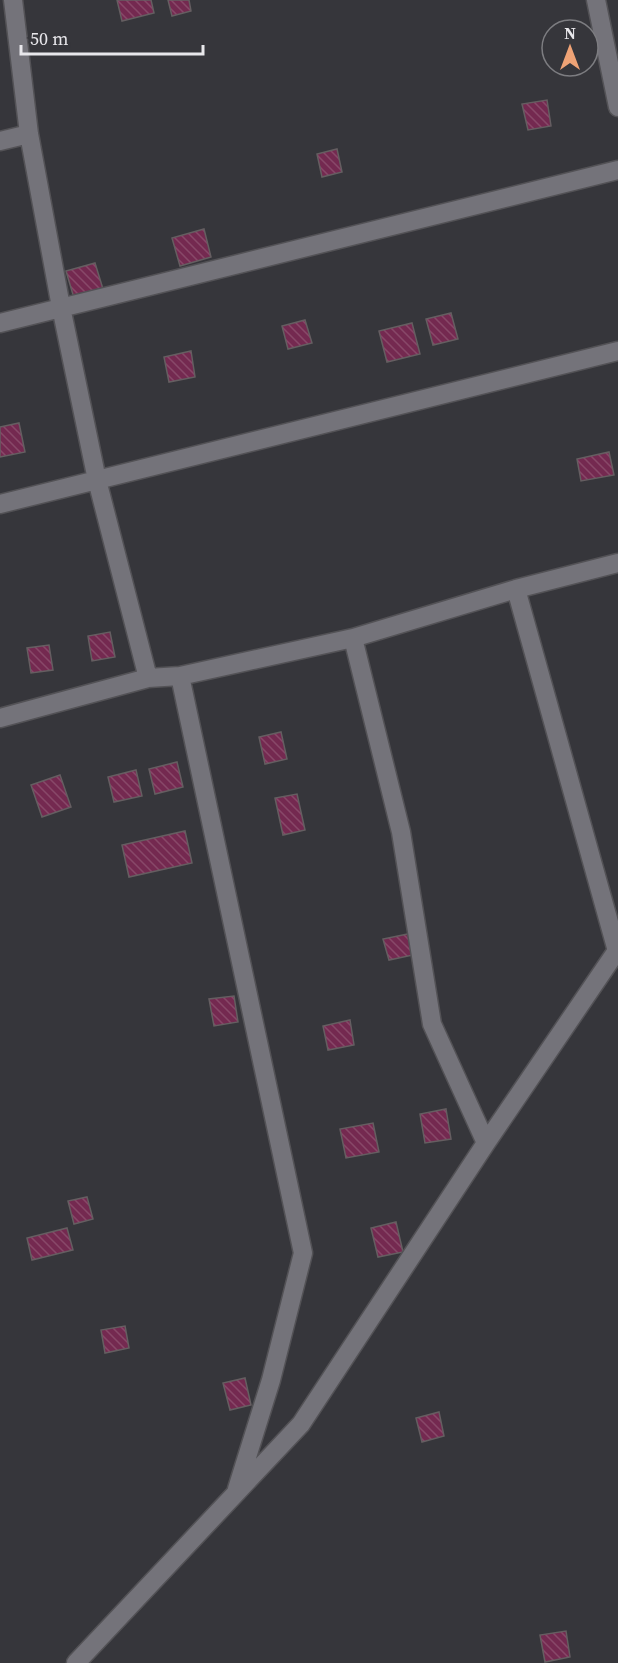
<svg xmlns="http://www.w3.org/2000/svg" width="618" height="1663" viewBox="0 0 618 1663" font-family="'Source Serif 4',serif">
<defs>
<pattern id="building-back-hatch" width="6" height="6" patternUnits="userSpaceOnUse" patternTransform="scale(1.5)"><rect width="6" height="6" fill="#742950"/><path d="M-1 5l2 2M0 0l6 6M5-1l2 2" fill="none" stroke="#884869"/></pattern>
</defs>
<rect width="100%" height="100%" fill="#36363b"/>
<path fill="url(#building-back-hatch)" stroke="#655e61" stroke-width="1.5" d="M117 0H151L154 13 122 21Z
M168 0H189L191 11 172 16Z
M547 100 551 126 528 130 522 104Z
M337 149 342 172 322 177 317 154Z
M204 229 211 257 180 266 172 238Z
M95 263 103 289 74 298 66 271Z
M451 313 458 339 433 345 426 319Z
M305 320 312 343 288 349 282 326Z
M412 323 420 354 387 362 379 331Z
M191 351 195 377 169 382 164 357Z
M19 423 25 452 0 457V427Z
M609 452 614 475 581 481 577 459Z
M110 632 115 657 92 661 88 636Z
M49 645 53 670 31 673 27 648Z
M281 732 287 759 265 764 259 737Z
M177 762 183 787 155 794 149 769Z
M136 770 142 796 114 802 108 777Z
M60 775 71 807 42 817 31 785Z
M297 794 305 830 283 835 275 798Z
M185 831 192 863 129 877 122 845Z
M408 934 413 955 389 960 383 939Z
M234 996 238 1022 214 1026 209 999Z
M350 1020 354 1045 328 1050 323 1026Z
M446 1109 451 1139 425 1143 420 1114Z
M373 1123 379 1152 346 1158 340 1129Z
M87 1197 93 1219 74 1224 68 1201Z
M396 1222 403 1252 378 1257 371 1228Z
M67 1228 73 1250 32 1260 27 1238Z
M125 1326 129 1348 105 1353 101 1330Z
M245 1378 251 1405 230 1410 223 1383Z
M439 1412 444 1436 422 1442 416 1418Z
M566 1631 570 1657 545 1662 540 1635Z"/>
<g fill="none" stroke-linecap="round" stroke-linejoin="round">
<g stroke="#535256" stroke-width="21">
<path id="minor" d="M13 0 29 134 61 307 97 480 148 678
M596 0 618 107
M0 141 29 134
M0 323 618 170
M0 504 618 351
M516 589 617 951
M353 638 401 832 432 1024 486 1143
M180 676 303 1253 271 1380 237 1489
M0 718 148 678 180 676 353 638 516 589 618 563
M76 1663 301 1424 486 1143 618 949"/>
</g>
<use href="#minor" stroke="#74737a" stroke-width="18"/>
</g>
<g transform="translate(570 48)"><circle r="28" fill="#36363b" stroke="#7d7d81" stroke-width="1.5"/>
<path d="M0-4.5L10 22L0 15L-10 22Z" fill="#efa376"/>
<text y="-9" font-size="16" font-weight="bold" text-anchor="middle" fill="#e8e7eb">N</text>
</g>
<path d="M21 45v9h182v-9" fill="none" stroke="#e8e7eb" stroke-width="3"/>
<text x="30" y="45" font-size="18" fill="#e8e7eb" stroke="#36363b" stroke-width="4.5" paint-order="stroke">50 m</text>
</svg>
